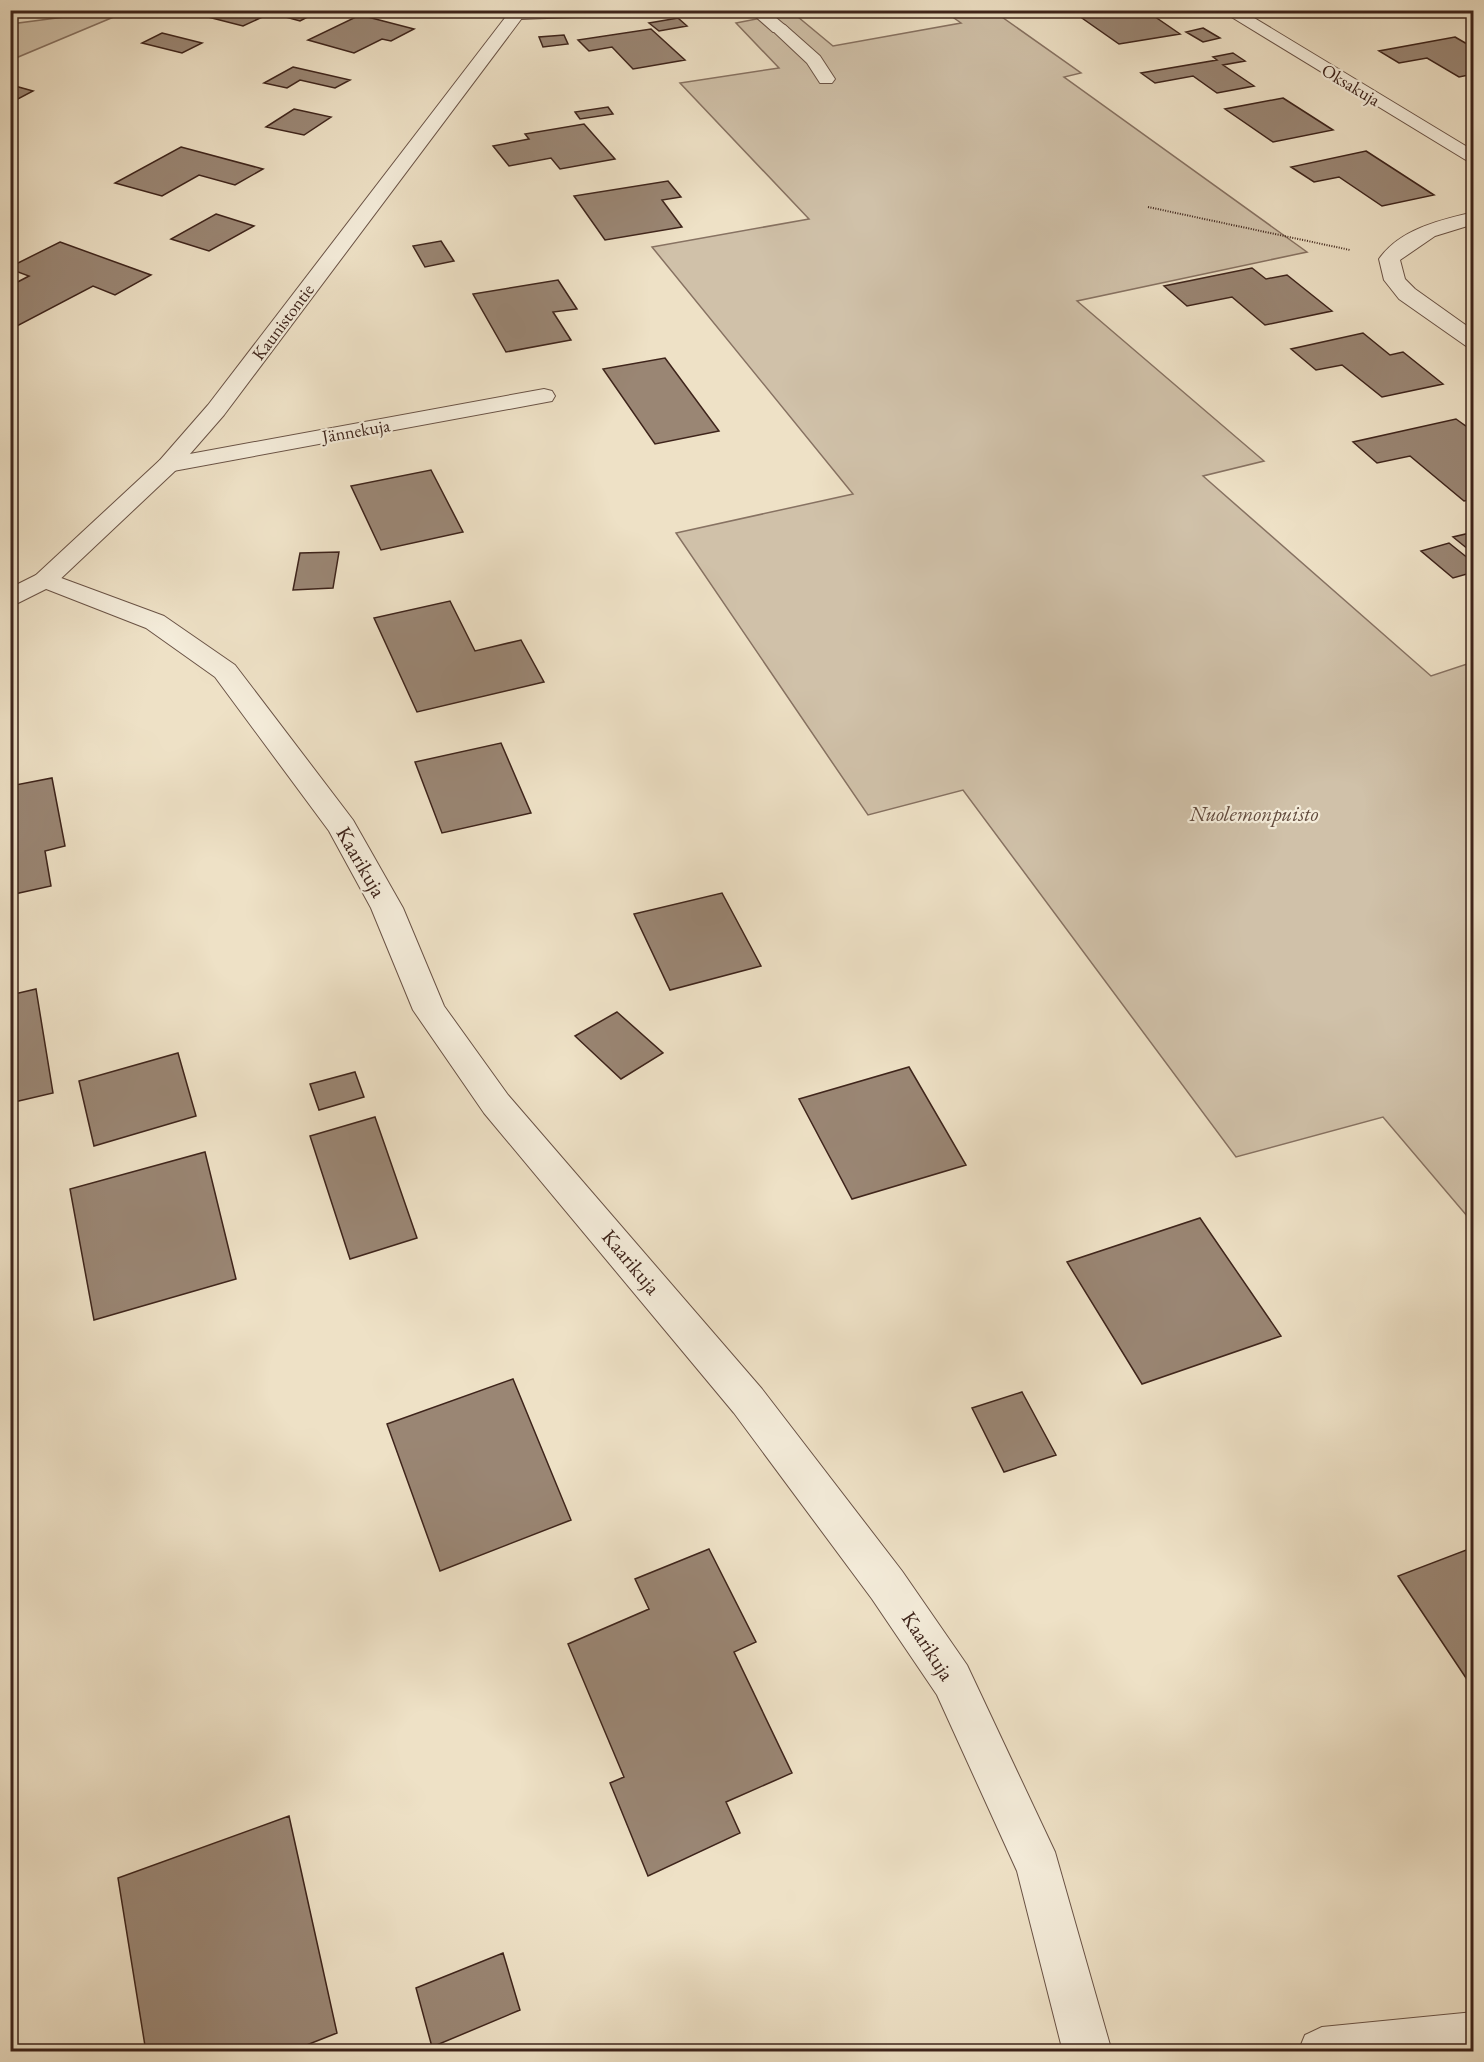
<svg xmlns="http://www.w3.org/2000/svg" width="1484" height="2062" viewBox="0 0 1484 2062" font-family="'EB Garamond',serif">
<rect width="100%" height="100%" fill="#eee1c6"/>
<filter id="stains"><feTurbulence type="fractalNoise" baseFrequency=".00333" numOctaves="4"/><feColorMatrix values="0 0 0 0 .2 0 0 0 0 .09 0 0 0 0 .02 0 0 0 .5 -.17"/></filter>
<radialGradient id="worn" r=".72"><stop offset=".6" stop-color="#630" stop-opacity="0"/><stop offset="1" stop-color="#630" stop-opacity=".3"/></radialGradient>
<path fill="#d0c1a9" stroke="#877262" stroke-width="1.5" d="M992 10 1081 73 1064 77 1307 252 1077 301 1264 461 1203 476 1431 676 1473 662V1223L1383 1117 1236 1157 963 790 868 815 676 533 853 494 652 247 809 219 680 83 779 68 736 23 792 12 833 46 961 23 944 11Z
M110 11H128L11 60V24Z"/>
<path fill="#9a8674" stroke="#3e241b" stroke-width="1.5" d="M12 10H59L15 17Z
M222 10H321L300 21 271 13 243 26 208 17Z
M1113 10H1145L1180 34 1119 44 1079 16Z
M1343 10H1390L1354 17Z
M360 15 414 29 391 41 382 39 354 53 308 40Z
M678 18 687 26 659 31 649 23Z
M1203 28 1220 38 1203 42 1186 32Z
M651 29 685 60 633 69 612 47 589 51 578 40Z
M162 33 202 43 182 53 142 43Z
M564 35 568 44 543 47 539 37Z
M1455 37 1474 48V74L1459 77 1427 58 1399 63 1379 51Z
M1233 53 1245 61 1223 65 1254 86 1217 93 1193 76 1155 83 1141 73 1217 60 1213 57Z
M293 67 350 80 335 88 300 80 287 88 264 83Z
M15 86 33 91 16 100 10 98V88Z
M1283 98 1333 130 1273 142 1225 109Z
M608 107 613 114 580 119 575 112Z
M294 109 331 117 304 135 266 127Z
M584 124 615 159 560 169 551 158 509 166 493 146 529 139 525 134Z
M181 147 263 169 235 185 199 175 162 196 115 183Z
M1366 151 1434 195 1382 206 1339 177 1314 182 1291 167Z
M668 181 681 197 662 200 682 227 605 240 574 196Z
M216 214 254 226 209 251 171 239Z
M441 241 454 261 425 267 413 246Z
M60 242 151 275 115 295 93 286 17 326 10 324V286L29 276 10 269V267Z
M1252 268 1266 279 1287 275 1332 311 1265 325 1232 297 1187 306 1164 286Z
M558 280 577 309 553 312 571 340 506 352 473 294Z
M1363 333 1390 355 1403 352 1443 384 1382 397 1342 365 1316 370 1291 349Z
M665 358 719 431 655 444 603 369Z
M1456 419 1474 432V499L1464 501 1410 456 1377 463 1353 442Z
M431 470 463 532 381 550 351 486Z
M1474 532V554L1453 537Z
M1449 543 1474 563V572L1453 578 1421 551Z
M339 552 333 588 293 590 300 553Z
M450 601 475 651 521 640 544 682 417 712 374 618Z
M501 743 531 813 442 833 415 762Z
M52 778 65 846 45 851 51 886 10 895V786Z
M722 893 761 966 670 990 634 914Z
M36 989 53 1093 10 1103V995Z
M617 1012 663 1053 621 1079 575 1036Z
M178 1053 196 1116 94 1146 79 1081Z
M909 1067 966 1165 852 1199 799 1099Z
M355 1072 364 1097 319 1110 310 1084Z
M375 1117 417 1238 350 1259 310 1136Z
M205 1152 236 1279 94 1320 70 1189Z
M1200 1218 1281 1336 1142 1384 1067 1262Z
M513 1379 571 1520 440 1571 387 1424Z
M1022 1392 1056 1455 1004 1472 972 1408Z
M1474 1547V1690L1398 1576Z
M709 1549 756 1642 734 1652 792 1773 726 1802 740 1833 648 1876 610 1783 624 1777 568 1644 649 1609 635 1579Z
M289 1816 337 2033 289 2052H146L118 1878Z
M503 1953 520 2010 432 2047 416 1988Z"/>
<g fill="none" stroke-linecap="round" stroke-linejoin="round">
<g stroke="#6a5346" stroke-width="2">
<path id="service" d="M779 23 785 25 820 56 835 79 832 83H820L807 63 773 31 771 28 773 25Z"/>
</g>
<g stroke="#6a5346" stroke-width="2">
<path id="minor" d="M495 10H642L634 15 518 19 497 14Z
M748 10H767L788 28 785 32H773Z
M1220 10H1241L1474 151V165Z
M1474 212V224L1435 236 1400 260 1405 279 1415 289 1474 331V347L1466 346 1399 299 1384 280 1379 259C1400 229 1440 220 1474 212Z
M544 389 552 391 555 396 552 401 168 472 160 470 156 465 160 460 168 458Z
M45 572 164 616 235 665 353 820 403 908 444 1006 508 1095 762 1389 902 1571 967 1665 1055 1852 1112 2052H1063L1017 1871 937 1695 872 1599 734 1413 484 1113 413 1010 371 908 329 831 215 677 146 628 36 585 32 580 36 575Z"/>
</g>
<g stroke="#6a5346" stroke-width="2">
<path id="tertiary" d="M511 10H528L224 415 176 470 54 585 10 607V588L36 575 160 460 208 405Z
M1474 2012V2052H1298L1305 2035 1322 2027Z"/>
</g>
<path stroke="#3e241b" stroke-width="2" stroke-dasharray="1 1.5" stroke-linecap="butt" d="M1148 207 1350 250"/>
<use href="#service" fill="#f4ecda" fill-rule="evenodd"/>
<use href="#minor" fill="#f4ecda" fill-rule="evenodd"/>
<use href="#tertiary" fill="#f4ecda" fill-rule="evenodd"/>
</g>
<g text-anchor="middle" stroke-width="4.5" stroke-linejoin="round" paint-order="stroke">
<g font-size="18" fill="#3e241b" stroke="#f4ecda">
<text transform="translate(1351 85) rotate(31)" y="6">Oksakuja</text>
<text transform="translate(283 322) rotate(-53)" y="6">Kaunistontie</text>
<text transform="translate(356 431) rotate(-10)" y="6">Jännekuja</text>
</g>
<g font-size="21" font-style="italic" fill="#624b3e" stroke="#f4ecda">
<text x="1254" y="821">Nuolemonpuisto</text>
</g>
<g font-size="21" fill="#3e241b" stroke="#f4ecda">
<text transform="translate(361 862) rotate(60)" y="7">Kaarikuja</text>
<text transform="translate(631 1262) rotate(50)" y="7">Kaarikuja</text>
<text transform="translate(928 1646) rotate(57)" y="7">Kaarikuja</text>
</g>
</g>
<rect width="1484" height="2062" fill="none" stroke="#eee1c6" stroke-width="36"/>
<rect x="12" y="12" width="1460" height="2038" fill="none" stroke="#3e241b" stroke-width="3"/>
<rect x="18" y="18" width="1448" height="2026" fill="none" stroke="#3e241b" stroke-width="1.5"/>
<rect width="100%" height="100%" filter="url(#stains)"/>
<rect width="100%" height="100%" fill="url(#worn)"/>
</svg>
